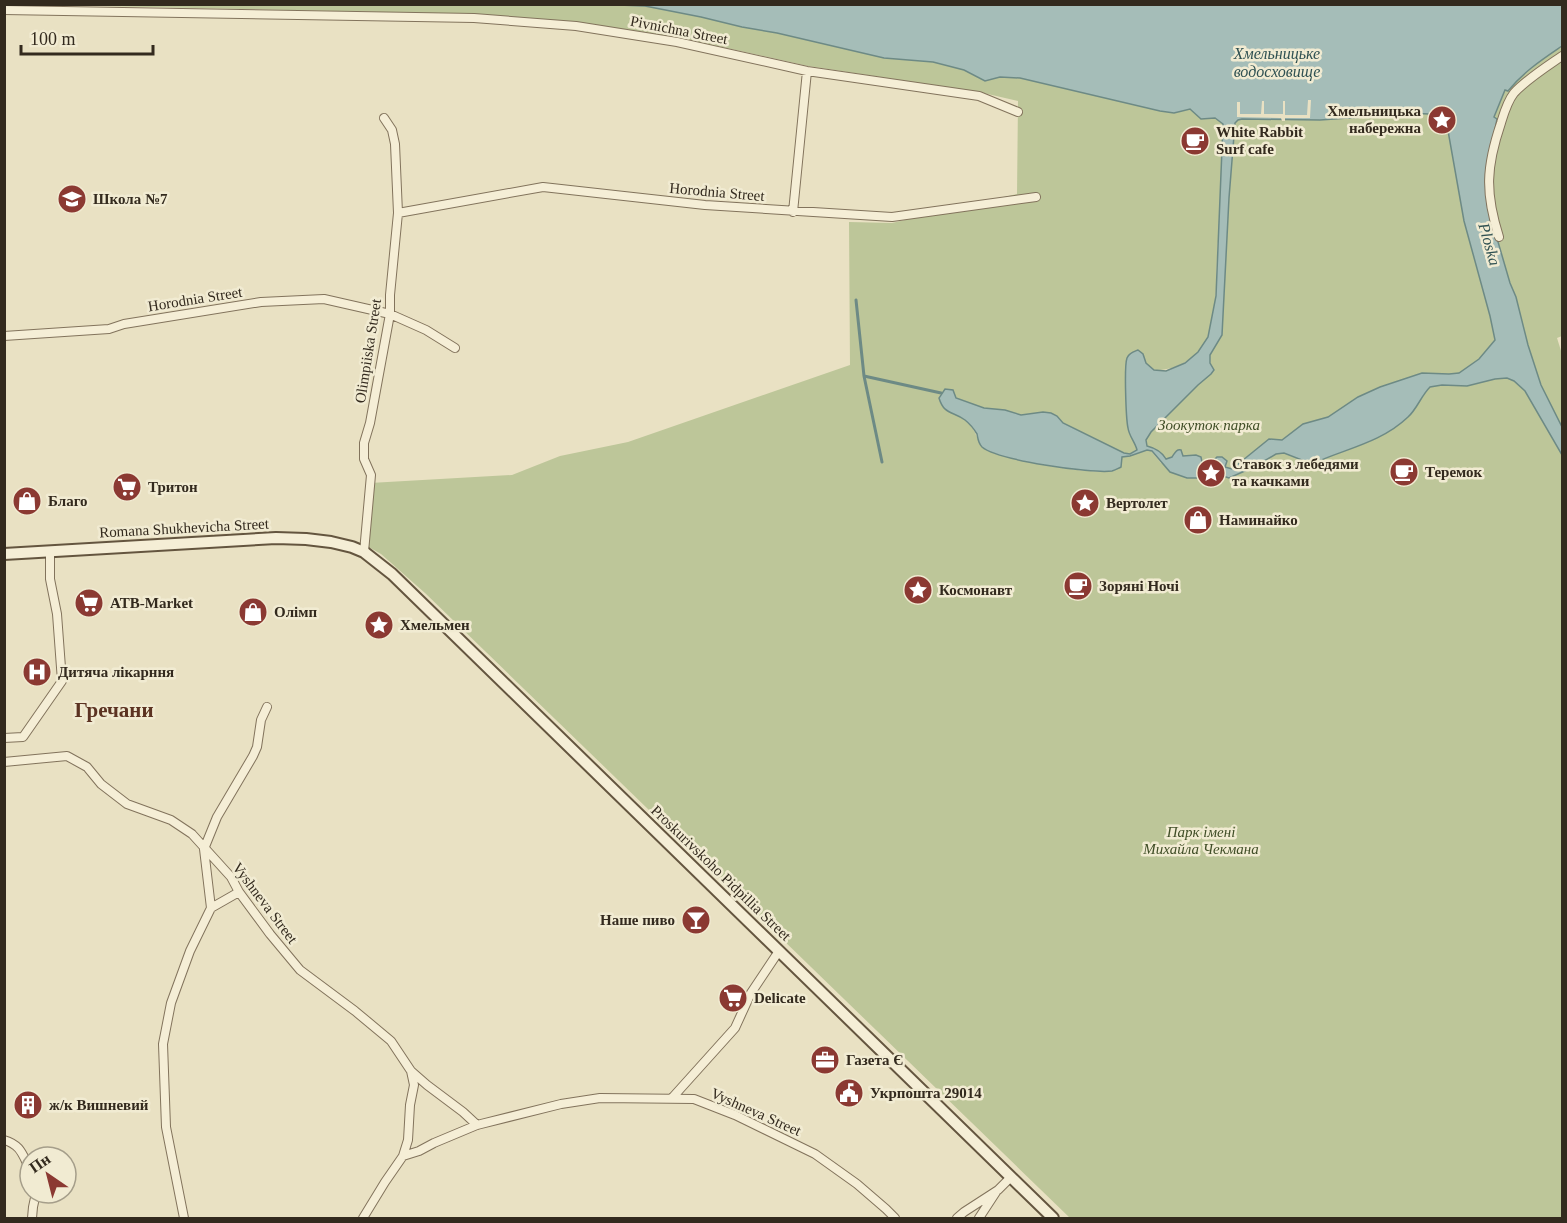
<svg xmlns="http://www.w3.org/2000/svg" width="1567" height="1223" viewBox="0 0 1567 1223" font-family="'Times New Roman',serif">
<rect width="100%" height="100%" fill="#e9e1c3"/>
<path fill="#bdc699" d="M5 4H617L645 6 701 17 742 27 777 33 884 58 933 62 964 70 985 81 1000 77 1020 78 1160 111 1174 113 1190 109 1202 119C1210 119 1221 116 1224 128 1222 171 1220 214 1217 257 1216 279 1217 321 1207 339 1196 359 1176 371 1154 370L1146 363 1143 354 1131 352 1127 358 1126 368 1130 436 1137 446V449L1130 454 1124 453 1063 423 1057 416 1043 412 1021 415 1005 410 984 408 955 398 953 390 941 393 939 398C944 415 954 411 966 421 977 430 976 440 983 447 997 459 1092 475 1110 471 1114 470 1118 466 1122 464V457L1130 456 1147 450 1151 451 1161 463 1208 477 1214 478 1223 476 1229 478 1254 467 1276 454 1284 453 1312 464C1344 449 1381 443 1408 417 1417 409 1421 396 1430 387L1442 385 1467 386 1495 379 1507 378 1514 381 1525 391 1562 455V1218H1070L425 593 381 554 365 545 370 483 512 475 560 456 628 442 850 365 849 222 892 223 1017 194 1018 101 979 92 808 66 677 37 577 22 475 14Z
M1562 46V336L1557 338 1562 354V427L1541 385 1528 345 1516 297 1510 283 1487 204 1488 168 1497 119 1494 118 1505 90 1508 91C1523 72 1543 59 1562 46Z
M1405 114C1420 115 1441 109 1447 125L1464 221 1490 316 1495 340 1479 359 1459 373 1449 374 1422 373 1380 387 1358 397 1328 417 1303 424 1282 440 1269 439 1232 469 1225 467 1222 457H1218L1213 461 1211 466 1203 467 1196 455 1166 459 1153 448 1147 446 1146 440 1151 432 1198 385 1211 374 1210 355 1222 335 1229 198 1235 123 1238 120H1320Z"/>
<path fill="#a5bdb8" stroke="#6d8a85" stroke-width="1.5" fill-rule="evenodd" d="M618 5H1562V46C1543 59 1523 72 1508 91L1505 90 1494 117 1497 119 1488 168 1487 204 1510 283 1516 297 1528 345 1541 385 1562 427V455L1525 391 1514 381 1507 378 1495 379 1467 386 1442 385 1430 387C1421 396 1417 409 1408 417 1381 443 1344 449 1312 464L1284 453 1276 454 1254 467 1229 478 1223 476 1214 478H1187L1170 472 1152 451 1147 450 1130 456 1122 457 1121 467C1117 469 1116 470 1112 471 1091 474 997 460 982 447 978 443 978 439 977 434 974 429 970 424 965 420 953 411 944 415 939 398L945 389 953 390 956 398 984 408 1005 410 1021 415 1043 412 1051 413 1057 416 1063 423 1124 453 1130 454 1137 450C1135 442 1129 436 1128 428 1126 419 1124 366 1127 358 1129 353 1133 352 1138 350L1143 354 1146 363 1154 370 1166 371 1185 363 1198 352 1208 337 1216 296 1223 124 1215 118 1201 119 1190 109 1174 113 1160 111 1020 78 1000 77 985 81 964 70 933 62 884 58 777 33 742 27 701 17 645 6ZM1405 114C1420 115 1441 109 1447 125L1464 221 1490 316 1495 340 1479 359 1459 373 1449 374 1422 373 1380 387 1358 397 1328 417 1303 424 1282 440 1269 439 1232 469 1225 467 1227 461 1222 457H1217L1213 461 1211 466 1203 467 1201 457 1196 455 1183 456 1181 450C1176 449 1175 453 1172 457L1166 459C1162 452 1155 448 1147 446L1146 440 1151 432 1198 385 1211 374 1214 370 1210 363V355L1222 335 1229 198 1235 123 1238 120 1242 119 1320 120Z"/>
<path fill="#e9e1c3" d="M1308 100H1311L1310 118H1285V121H1282L1281 118 1237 117V102H1240V114H1261L1262 101H1264V114H1283V101H1285V115H1307Z"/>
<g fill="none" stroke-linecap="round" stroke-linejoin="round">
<path stroke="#6d8a85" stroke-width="3" d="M856 300 864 376 941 393
M864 376 882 462"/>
<g stroke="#82735c" stroke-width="10">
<path id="street" d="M4 10 474 18 576 26 677 42 807 71 979 96 1018 112
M793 212 807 71
M398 213 543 187 705 205 892 217 1036 197
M1499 237C1485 193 1486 167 1501 123 1504 113 1507 102 1514 93 1527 79 1546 67 1562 56
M4 336 109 329 124 324 261 302 324 299 390 314 426 330 455 348
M364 552 371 475 364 459V443L370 423 390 314V295L398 213 395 144 392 130 384 118
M4 738 23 737 62 681 57 614 50 579V551
M4 762 67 756 87 767 101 784 127 804 171 820 192 834 231 877 239 892 270 934 300 970 355 1011 391 1041 411 1071 427 1085 463 1112 477 1125
M211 908 239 892
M672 1098 735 1028 751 993 779 951
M4 1140C21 1145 22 1154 30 1169
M403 1156 419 1151 434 1143 477 1125 561 1104 600 1098 694 1099 735 1115 815 1154 857 1184 886 1209 895 1218
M32 1218 33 1207 36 1193
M184 1218 166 1127 163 1044 171 1003 190 951 211 908 204 849 217 817 253 756 257 747 261 720 267 707
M363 1218 385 1182 403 1156 408 1140 410 1105 414 1085 411 1071
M957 1218 964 1212 998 1190 1011 1177
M979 1218 996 1192"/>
</g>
<g stroke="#64553f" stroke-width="14">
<path id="secondary" d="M4 554 276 538 306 539 331 542 352 547 364 552 392 574 1053 1218"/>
</g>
<use href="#street" stroke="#f5eed6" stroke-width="8"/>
<use href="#secondary" stroke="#f5eed6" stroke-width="10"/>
</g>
<defs>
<g id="sight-disc" transform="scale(1.5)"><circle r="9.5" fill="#8b3932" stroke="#f1ebd2"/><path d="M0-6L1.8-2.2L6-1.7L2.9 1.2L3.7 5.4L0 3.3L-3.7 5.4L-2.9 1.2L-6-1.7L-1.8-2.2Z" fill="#fff"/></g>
<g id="cafe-disc" transform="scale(1.5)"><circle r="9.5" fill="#8b3932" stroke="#f1ebd2"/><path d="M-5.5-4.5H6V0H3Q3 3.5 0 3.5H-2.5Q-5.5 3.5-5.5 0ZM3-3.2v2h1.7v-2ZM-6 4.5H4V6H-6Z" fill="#fff"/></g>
<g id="school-disc" transform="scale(1.5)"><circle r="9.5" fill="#8b3932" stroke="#f1ebd2"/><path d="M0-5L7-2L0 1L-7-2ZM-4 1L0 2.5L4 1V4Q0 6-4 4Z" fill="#fff"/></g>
<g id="supermarket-disc" transform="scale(1.5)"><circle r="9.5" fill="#8b3932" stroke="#f1ebd2"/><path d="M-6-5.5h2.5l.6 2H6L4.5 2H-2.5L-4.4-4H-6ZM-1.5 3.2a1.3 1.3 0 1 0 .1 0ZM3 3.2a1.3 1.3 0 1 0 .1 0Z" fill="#fff"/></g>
<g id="shop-disc" transform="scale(1.5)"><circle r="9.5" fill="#8b3932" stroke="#f1ebd2"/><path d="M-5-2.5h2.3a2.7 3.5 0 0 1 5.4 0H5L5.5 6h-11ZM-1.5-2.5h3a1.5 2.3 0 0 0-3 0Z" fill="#fff"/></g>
<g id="hospital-disc" transform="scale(1.5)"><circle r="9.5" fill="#8b3932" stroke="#f1ebd2"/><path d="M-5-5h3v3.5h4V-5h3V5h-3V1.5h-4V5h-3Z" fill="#fff"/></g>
<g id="bar-disc" transform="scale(1.5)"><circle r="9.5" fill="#8b3932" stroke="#f1ebd2"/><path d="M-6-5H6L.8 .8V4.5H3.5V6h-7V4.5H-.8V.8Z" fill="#fff"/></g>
<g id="office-disc" transform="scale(1.5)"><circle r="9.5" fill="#8b3932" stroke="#f1ebd2"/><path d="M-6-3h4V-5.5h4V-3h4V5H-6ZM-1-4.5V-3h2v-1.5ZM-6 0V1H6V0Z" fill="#fff"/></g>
<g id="civic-disc" transform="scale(1.5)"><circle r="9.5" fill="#8b3932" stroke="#f1ebd2"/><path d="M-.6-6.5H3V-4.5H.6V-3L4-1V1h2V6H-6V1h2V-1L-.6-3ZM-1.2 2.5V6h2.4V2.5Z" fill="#fff"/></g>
<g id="building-disc" transform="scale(1.5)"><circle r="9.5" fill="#8b3932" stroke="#f1ebd2"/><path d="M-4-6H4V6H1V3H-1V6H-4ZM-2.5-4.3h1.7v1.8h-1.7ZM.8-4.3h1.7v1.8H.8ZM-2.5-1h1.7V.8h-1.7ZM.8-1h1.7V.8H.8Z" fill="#fff"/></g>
</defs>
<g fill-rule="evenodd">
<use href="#sight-disc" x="1442" y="120"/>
<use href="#cafe-disc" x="1195" y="141"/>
<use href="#school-disc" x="72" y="199"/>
<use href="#cafe-disc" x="1404" y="472"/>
<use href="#sight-disc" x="1211" y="473"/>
<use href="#supermarket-disc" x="127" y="487"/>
<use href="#shop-disc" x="27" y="501"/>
<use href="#sight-disc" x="1085" y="503"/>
<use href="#shop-disc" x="1198" y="520"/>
<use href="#cafe-disc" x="1078" y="586"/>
<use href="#sight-disc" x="918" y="590"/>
<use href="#supermarket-disc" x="89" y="603"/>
<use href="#shop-disc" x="253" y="612"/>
<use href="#sight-disc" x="379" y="625"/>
<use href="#hospital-disc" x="37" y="672"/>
<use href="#bar-disc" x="696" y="920"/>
<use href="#supermarket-disc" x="733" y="998"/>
<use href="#office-disc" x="825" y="1060"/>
<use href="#civic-disc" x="849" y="1093"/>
<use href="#building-disc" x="28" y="1105"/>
</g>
<g text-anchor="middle" stroke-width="5" stroke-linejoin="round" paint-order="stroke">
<g font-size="15" fill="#332a1e" stroke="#f1ebd2">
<text transform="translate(679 30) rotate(11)" y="5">Pivnichna Street</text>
<text transform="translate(717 192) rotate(5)" y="5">Horodnia Street</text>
<text transform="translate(195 299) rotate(-9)" y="5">Horodnia Street</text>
<text transform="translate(368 351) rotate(-81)" y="5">Olimpiiska Street</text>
<text transform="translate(184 528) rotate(-3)" y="5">Romana Shukhevicha Street</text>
<text transform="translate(721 873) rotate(44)" y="5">Proskurivskoho Pidpillia Street</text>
<text transform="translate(265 903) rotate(53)" y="5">Vyshneva Street</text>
<text transform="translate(756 1112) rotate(24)" y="5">Vyshneva Street</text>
</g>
<g font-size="15" font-weight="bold" fill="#332a1e" stroke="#f1ebd2" text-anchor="start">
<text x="1421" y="116" text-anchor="end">Хмельницька<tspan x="1421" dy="17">набережна</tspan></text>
<text x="1216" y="137">White Rabbit<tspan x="1216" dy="17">Surf cafe</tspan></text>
<text x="93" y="204">Школа №7</text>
<text x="1232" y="469">Ставок з лебедями<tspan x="1232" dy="17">та качками</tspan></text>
<text x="1425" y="477">Теремок</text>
<text x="148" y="492">Тритон</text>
<text x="48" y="506">Благо</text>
<text x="1106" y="508">Вертолет</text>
<text x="1219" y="525">Наминайко</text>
<text x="1099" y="591">Зоряні Ночі</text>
<text x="939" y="595">Космонавт</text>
<text x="110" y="608">ATB-Market</text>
<text x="274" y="617">Олімп</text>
<text x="400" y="630">Хмельмен</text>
<text x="58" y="677">Дитяча лікарння</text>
<text x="675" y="925" text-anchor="end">Наше пиво</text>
<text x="754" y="1003">Delicate</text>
<text x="846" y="1065">Газета Є</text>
<text x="870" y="1098">Укрпошта 29014</text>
<text x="49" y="1110">ж/к Вишневий</text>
</g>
<g font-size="15" font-style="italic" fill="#404e27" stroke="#f1ebd2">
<text x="1209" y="430">Зоокуток парка</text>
<text x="1201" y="837">Парк імені<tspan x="1201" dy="17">Михайла Чекмана</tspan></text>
</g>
<g font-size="16" font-style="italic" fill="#2f5152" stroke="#f1ebd2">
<text x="1277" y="59">Хмельницьке<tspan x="1277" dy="18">водосховище</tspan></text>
<text transform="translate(1490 244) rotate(74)" y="6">Ploska</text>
</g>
<g font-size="21" font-weight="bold" fill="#5c3322" stroke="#f1ebd2">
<text x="114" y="717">Гречани</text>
</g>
</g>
<rect width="1567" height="1223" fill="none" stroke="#332a1e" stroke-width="12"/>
<g transform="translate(48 1175) rotate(325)"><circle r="28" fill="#f1ebd2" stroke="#a59e8a" stroke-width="1.5"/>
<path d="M0-4.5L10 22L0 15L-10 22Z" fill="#8b3932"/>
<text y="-9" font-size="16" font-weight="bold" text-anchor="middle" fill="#332a1e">Пн</text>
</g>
<path d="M21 45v9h132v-9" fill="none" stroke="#332a1e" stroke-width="3"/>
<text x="30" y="45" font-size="18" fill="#332a1e" stroke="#f1ebd2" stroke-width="4.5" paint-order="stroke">100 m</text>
</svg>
